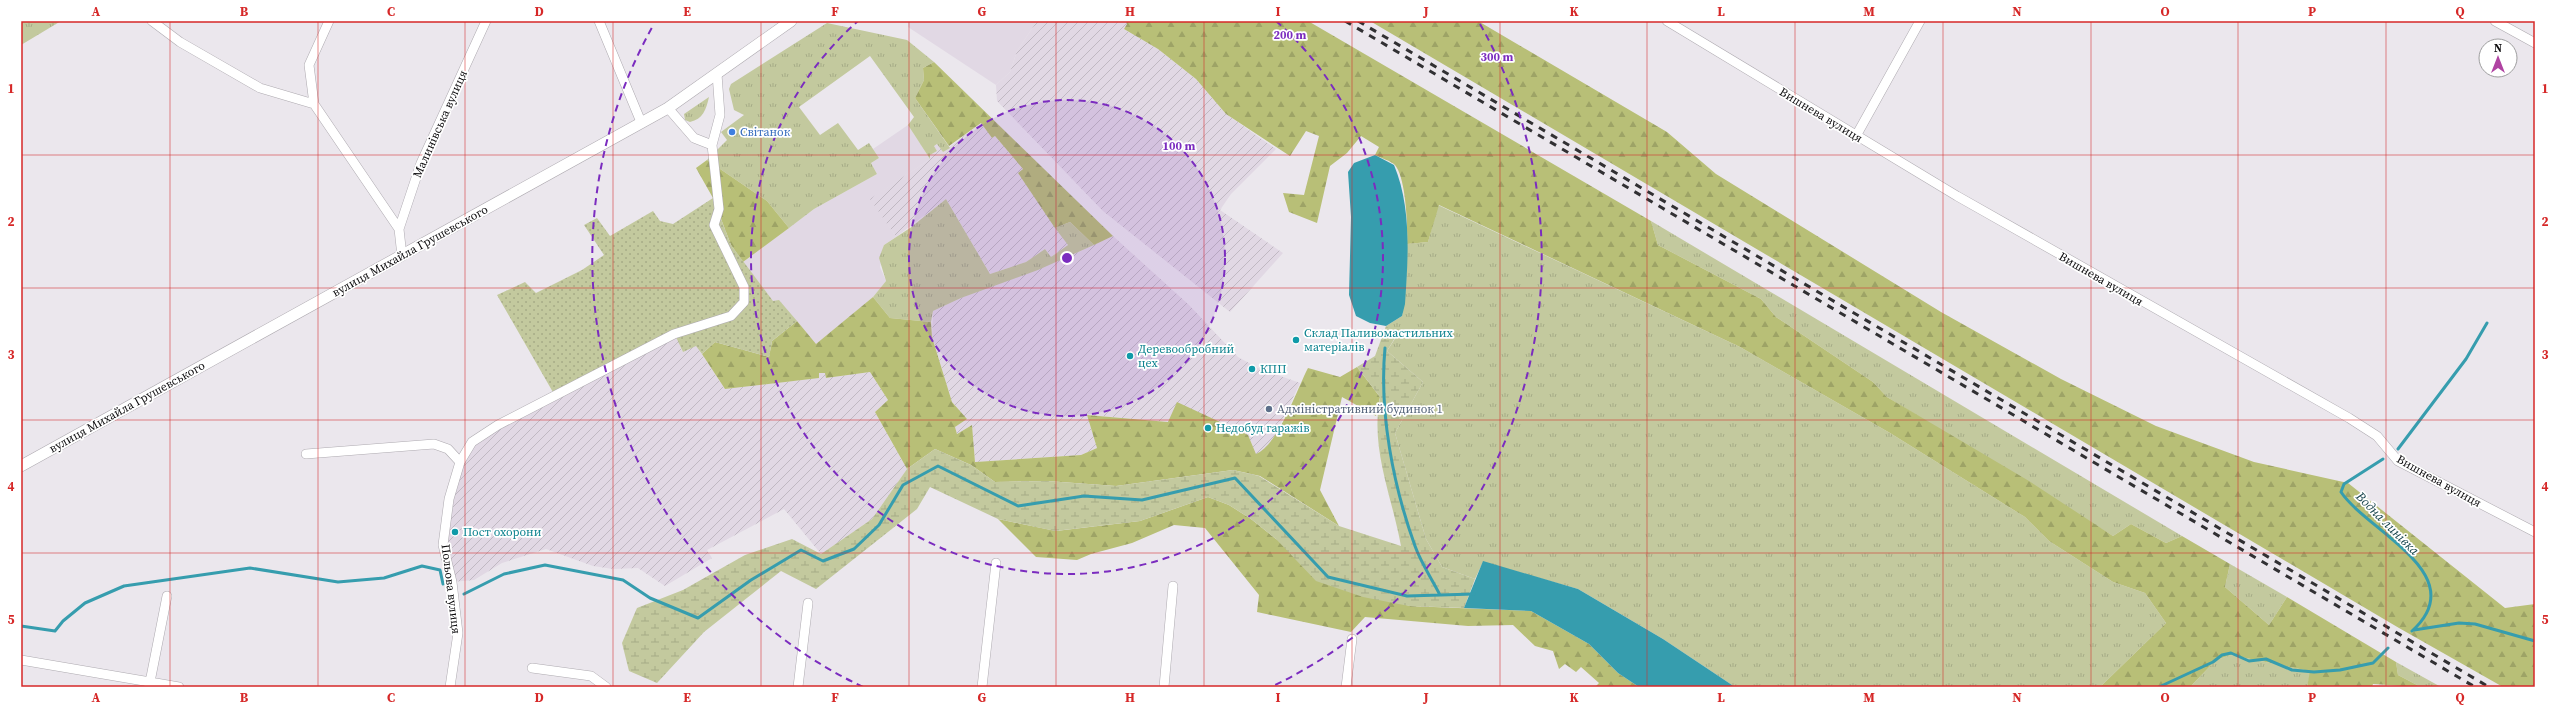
<svg xmlns="http://www.w3.org/2000/svg" width="2556" height="708" viewBox="0 0 2556 708" font-family="'Source Serif 4',serif">
<defs>
<pattern id="industrial-furrows" width="10" height="10" patternUnits="userSpaceOnUse"><rect width="10" height="10" fill="#e1d8e4"/><path d="M-1 1l2-2M0 10L10 0M9 11l2-2" fill="none" stroke="#c0b8c2"/></pattern>
<pattern id="grass-tufts" width="24" height="20" patternUnits="userSpaceOnUse"><rect width="24" height="20" fill="#c3c99e"/><path d="M3 7l-1-3M5 7V3M7 7l1-3M15 17l-1-3M17 17v-4M19 17l1-3" fill="none" stroke="#a6ab87"/></pattern>
<pattern id="forest-firs" width="22" height="20" patternUnits="userSpaceOnUse"><rect width="22" height="20" fill="#b8bf77"/><path d="M5 1l3.5 6h-7zM16 11l3.5 6h-7z" fill="#9da366"/></pattern>
<pattern id="wetland-marsh" width="20" height="14" patternUnits="userSpaceOnUse"><rect width="20" height="14" fill="#c3c99e"/><path d="M1 5h8M5 5V1M11 12h8M15 12V8" fill="none" stroke="#a6ab87"/></pattern>
<pattern id="garden-dots" width="8" height="8" patternUnits="userSpaceOnUse"><rect width="8" height="8" fill="#c3c99e"/><path d="M2 2h.1M6 6h.1" fill="none" stroke="#a6ab87" stroke-width="1.8" stroke-linecap="round"/></pattern>
</defs>
<rect width="100%" height="100%" fill="#ebe7ed"/>
<path fill="#e1d8e4" d="M908 21H1037L1017 51 1010 72 996 85 908 27Z
M908 125 930 159 871 199 896 237 884 245 880 267 886 281 873 297 816 345 773 301 743 262 814 209 877 174 871 163 879 158 873 149Z"/>
<path fill="url(#industrial-furrows)" d="M1037 21H1126L1128 24 1124 29 1158 49 1196 79 1226 114 1276 149 1231 194 1220 210 1283 253 1230 312 1103 211 997 101 996 85 1010 72 1017 51Z
M981 123 992 138 995 136 1023 169 1018 173 1068 245 1051 257 1045 249 1026 262 990 274 946 199 896 237 870 199 930 159V155L937 151 934 146 938 144 943 152Z
M1113 236 1189 305 1238 357 1258 368 1300 383 1274 438 1263 451 1256 454 1248 435 1168 422 1087 415 1097 448 1081 455 975 462 972 425 957 434 955 427 967 419 952 402 932 337 933 311 961 298 1081 251Z
M675 335 683 352 696 345 725 389 818 378 819 373H826V378L870 372 888 400 875 412 907 469 872 519 821 554 784 509 707 550 712 558 665 586 638 568 613 569 593 566 546 549 502 563 474 580 452 582 448 540 453 501 463 457 480 440Z"/>
<path fill="url(#grass-tufts)" d="M21 21H61L21 45Z
M827 23 907 40 934 62 923 68 924 80 915 98 950 148 943 152 937 144 934 146 937 151 930 155V159L908 125 914 117 870 56 799 107 820 135 838 123 858 150 869 143 879 158 871 163 877 174 814 209 789 228 767 201 707 160 727 140 721 132 744 115 734 110 729 89 731 84Z
M709 97C706 110 703 119 690 122L685 120 684 114Z
M946 199 990 274 1026 262 1045 249 1051 257 1068 245 1055 228 1070 222 1094 245 1038 270 961 298 933 311 931 322 890 318 873 297 886 281 879 258 884 245 910 228Z
M1438 205 1740 347 1890 433 2025 517 2049 541 2113 582 2145 593 2166 623 2100 687H1735L1663 639 1578 589 1483 562 1475 579 1442 567 1426 539 1395 433 1423 382 1387 351 1398 334 1386 326 1402 316 1406 286 1407 244 1428 242Z
M1651 221 2182 536 2166 543 2131 524 2113 536 1887 397 1873 382 1776 317 1761 299 1658 245Z
M2230 564 2287 597 2269 625 2225 587Z
M2231 655 2311 671 2307 687H2190L2216 660Z
M2396 662 2441 687H2417V685L2398 675Z"/>
<path fill="url(#forest-firs)" d="M1126 21H1308L1651 221 1658 245 1761 299 1776 317 1873 382 1887 397 2029 481 2113 536 2131 524 2166 543 2182 536 2230 564 2225 587 2269 625 2287 597 2396 662 2398 675 2417 685V687L2373 684 2372 687H2307L2310 671 2231 655 2216 660 2190 687H2100L2166 623 2145 593 2113 582 2049 541 2025 517 1890 433 1740 347 1439 205 1428 242 1407 244C1408 227 1406 178 1395 165 1391 161 1381 158 1375 155L1379 147 1361 136 1347 153 1330 166 1317 223 1289 212 1283 193 1304 195 1319 136 1306 131 1290 156 1226 114 1196 79 1158 49 1124 29 1127 24Z
M1370 21H1478L1667 132 1716 174 1941 312 2061 379 2156 426 2254 462 2348 483 2505 608 2535 604V687H2503L2399 628Z
M934 62 1113 236 1094 245 1070 222 1055 228 1018 173 1023 169 995 136 992 138 981 123 949 146 915 98 924 80 923 68Z
M707 160 767 201 789 228 743 262 731 245 713 198 696 168Z
M873 297 890 318 931 322 932 337 952 402 967 419 955 427 957 434 972 425 975 462 1081 455 1097 448 1087 415 1168 422 1177 402 1248 435 1256 454C1279 444 1296 391 1308 368L1340 377 1357 367 1380 397 1376 416 1342 397 1320 490 1339 526 1260 476 1233 470 1116 486 1047 481 995 482 971 465 935 449 907 469 875 412 888 400 870 372 826 378 825 373H819V378L725 389 702 354 715 342 769 357 772 341 797 321 816 344Z
M1208 497 1229 505 1251 519 1276 539 1409 606 1531 611 1589 644 1618 673 1639 687H1598L1596 686 1599 683 1581 667 1576 672 1565 664 1559 669 1553 651 1535 646 1513 625 1468 626 1365 617 1351 632 1257 612 1259 595 1205 528 1174 525 1132 543 1091 554 1077 560 1036 557 998 519 1056 531 1140 521Z"/>
<path fill="url(#wetland-marsh)" d="M1386 326 1398 333 1387 351 1423 382 1395 433 1426 539 1442 567 1475 579 1464 608 1409 606 1363 597 1316 581 1276 539 1251 519 1229 505 1208 497 1140 521 1055 531 998 519 930 487 917 509 816 589 781 571 704 632 657 683 629 671 622 643 637 608 683 590 745 555 792 539 821 554 872 519 907 469 935 449 971 465 995 482 1047 481 1116 486 1233 470 1259 476 1339 526 1401 546C1392 496 1370 449 1380 397L1357 367 1375 356Z"/>
<path fill="url(#garden-dots)" d="M713 198 731 245 773 301 779 300 797 321 772 341 769 357 715 342 702 354 696 346 683 352 675 335 554 394 497 295 525 282 536 293 582 270 604 255 584 225 597 218 610 236 653 211 660 221 673 224Z"/>
<path fill="#369dae" d="M1375 155 1394 165C1412 208 1408 259 1405 304L1402 316 1386 326 1370 323 1356 316 1349 295 1351 217 1348 172 1354 163Z
M1483 561 1578 589 1663 639 1735 687H1639L1618 673 1589 644 1531 611 1464 608Z"/>
<g fill="none" stroke-linecap="round" stroke-linejoin="round">
<path stroke="#369dae" stroke-width="3" d="M1385 348C1379 412 1393 485 1415 546 1421 563 1432 579 1440 595
M2398 449 2466 359 2487 323
M2383 459 2344 484 2341 492C2367 531 2474 575 2412 631
M464 594 504 574 545 565 623 580 650 598 698 618 751 580 801 550 823 561 854 549 879 525 903 485 938 466 1018 506 1084 496 1142 500 1235 478 1328 577 1407 596 1474 594
M21 626 55 631 63 621 85 603 124 586 250 568 338 582 384 578 422 566 440 570 443 584
M2414 630 2459 623 2475 624 2535 641
M2159 687 2213 662 2222 655 2231 653 2249 661 2266 659 2292 670 2314 672 2340 670 2373 663 2388 648"/>
<g stroke="#aeaab0" stroke-width="10">
<path id="minor" d="M152 21 180 42 260 88 314 104
M329 21 309 65 314 104 399 229 402 256
M599 21 641 122
M1667 21 1957 196 2349 418 2377 436 2398 461 2535 532
M2495 21 2535 43
M668 108 694 138 712 145
M1856 136 1920 21
M399 229 421 163 486 21
M306 454 434 444 448 449 460 462 449 499 443 545 452 582 458 633 450 687
M460 462 472 442 498 425 674 334 731 316 744 302V287L714 225 719 209 712 145 720 115 717 74
M21 660 150 682 167 596
M532 668 591 676 606 687
M149 687 150 682 179 687
M798 687 808 603
M982 687 996 563
M1164 687 1173 586
M1346 687 1352 639"/>
</g>
<g stroke="#aeaab0" stroke-width="12">
<path id="tertiary" d="M21 466 668 108 791 21"/>
</g>
<use href="#minor" stroke="#fff" stroke-width="9"/>
<use href="#tertiary" stroke="#fff" stroke-width="11"/>
<path stroke="#313033" stroke-width="3" stroke-dasharray="7 7" stroke-linecap="butt" d="M1345 21 2475 687
M1358 21 2489 687"/>
</g>
<path fill="none" stroke="#d62828" stroke-width="1" stroke-opacity="0.55" d="M170 21V687M318 21V687M465 21V687M613 21V687M761 21V687M909 21V687M1056 21V687M1204 21V687M1352 21V687M1500 21V687M1647 21V687M1795 21V687M1943 21V687M2091 21V687M2238 21V687M2386 21V687M21 155H2535M21 288H2535M21 420H2535M21 553H2535"/>
<circle cx="1067" cy="258" r="158" fill="#7b2cbf" fill-opacity=".12"/>
<g fill="none" stroke="#7b2cbf" stroke-width="2" stroke-dasharray="7 5">
<circle cx="1067" cy="258" r="158"/>
<path d="M1276 21A316 316 0 1 1 858 21"/>
<path d="M863 687A475 475 0 0 1 654 24M1480 24A475 475 0 0 1 1271 687"/>
</g>
<circle fill="#3f7fe0" stroke="#fff" stroke-width="1.5" cx="732" cy="132" r="4"/>
<g fill="#0f9aa8" stroke="#fff" stroke-width="1.5">
<circle cx="1296" cy="340" r="4"/>
<circle cx="1130" cy="356" r="4"/>
<circle cx="1252" cy="369" r="4"/>
<circle cx="1208" cy="428" r="4"/>
<circle cx="455" cy="532" r="4"/>
</g>
<circle fill="#5c6f8a" stroke="#fff" stroke-width="1.5" cx="1269" cy="409" r="4"/>
<g text-anchor="middle" stroke-width="3.5" stroke-linejoin="round" paint-order="stroke">
<g font-size="12" fill="#0d0c0e" stroke="#fff">
<text transform="translate(1821 115) rotate(31)" y="4">Вишнева вулиця</text>
<text transform="translate(440 124) rotate(-66)" y="4">Малинівська вулиця</text>
<text transform="translate(410 251) rotate(-29)" y="4">вулиця Михайла Грушевського</text>
<text transform="translate(2101 279) rotate(30)" y="4">Вишнева вулиця</text>
<text transform="translate(127 407) rotate(-29)" y="4">вулиця Михайла Грушевського</text>
<text transform="translate(2439 481) rotate(29)" y="4">Вишнева вулиця</text>
<text transform="translate(451 589) rotate(83)" y="4">Польова вулиця</text>
</g>
<g font-size="12" fill="#366cbe" stroke="#fff" text-anchor="start">
<text x="740" y="136">Світанок</text>
</g>
<g font-size="12" fill="#0d838f" stroke="#fff" text-anchor="start">
<text x="1304" y="337">Склад Паливомастильних<tspan x="1304" dy="14">матеріалів</tspan></text>
<text x="1138" y="353">Деревообробний<tspan x="1138" dy="14">цех</tspan></text>
<text x="1260" y="373">КПП</text>
<text x="1216" y="432">Недобуд гаражів</text>
<text x="463" y="536">Пост охорони</text>
</g>
<g font-size="12" fill="#4e5e75" stroke="#fff" text-anchor="start">
<text x="1277" y="413">Адміністративний будинок 1</text>
</g>
<g font-size="13" font-style="italic" fill="#113f47" stroke="#fff">
<text transform="translate(2388 523) rotate(45)" y="5">Водна линівка</text>
</g>
</g>
<circle cx="1067" cy="258" r="6" fill="#7b2cbf" stroke="#fff" stroke-width="2"/>
<g font-size="12" text-anchor="middle" font-weight="bold" fill="#7b2cbf" stroke="#fff" stroke-width="3.5" stroke-linejoin="round" paint-order="stroke">
<text x="1290" y="39">200 m</text>
<text x="1497" y="61">300 m</text>
<text x="1179" y="150">100 m</text>
</g>
<rect width="2556" height="708" fill="none" stroke="#ffffff" stroke-width="44"/>
<g transform="translate(2498 58)"><circle r="19" fill="#ffffff" stroke="#9e9e9f"/>
<path d="M0-3L7 15L0 10L-7 15Z" fill="#b043a2"/>
<text y="-6" font-size="11" font-weight="bold" text-anchor="middle" fill="#0d0c0e">N</text>
</g>
<rect x="22" y="22" width="2512" height="664" fill="none" stroke="#d62828" stroke-width="1.5"/>
<g font-size="13" text-anchor="middle" font-weight="bold" fill="#d62828">
<text x="96" y="16">A</text>
<text x="244" y="16">B</text>
<text x="391" y="16">C</text>
<text x="539" y="16">D</text>
<text x="687" y="16">E</text>
<text x="835" y="16">F</text>
<text x="982" y="16">G</text>
<text x="1130" y="16">H</text>
<text x="1278" y="16">I</text>
<text x="1426" y="16">J</text>
<text x="1574" y="16">K</text>
<text x="1721" y="16">L</text>
<text x="1869" y="16">M</text>
<text x="2017" y="16">N</text>
<text x="2165" y="16">O</text>
<text x="2312" y="16">P</text>
<text x="2460" y="16">Q</text>
<text x="11" y="93">1</text>
<text x="2545" y="93">1</text>
<text x="11" y="226">2</text>
<text x="2545" y="226">2</text>
<text x="11" y="359">3</text>
<text x="2545" y="359">3</text>
<text x="11" y="491">4</text>
<text x="2545" y="491">4</text>
<text x="11" y="624">5</text>
<text x="2545" y="624">5</text>
<text x="96" y="702">A</text>
<text x="244" y="702">B</text>
<text x="391" y="702">C</text>
<text x="539" y="702">D</text>
<text x="687" y="702">E</text>
<text x="835" y="702">F</text>
<text x="982" y="702">G</text>
<text x="1130" y="702">H</text>
<text x="1278" y="702">I</text>
<text x="1426" y="702">J</text>
<text x="1574" y="702">K</text>
<text x="1721" y="702">L</text>
<text x="1869" y="702">M</text>
<text x="2017" y="702">N</text>
<text x="2165" y="702">O</text>
<text x="2312" y="702">P</text>
<text x="2460" y="702">Q</text>
</g>
</svg>
